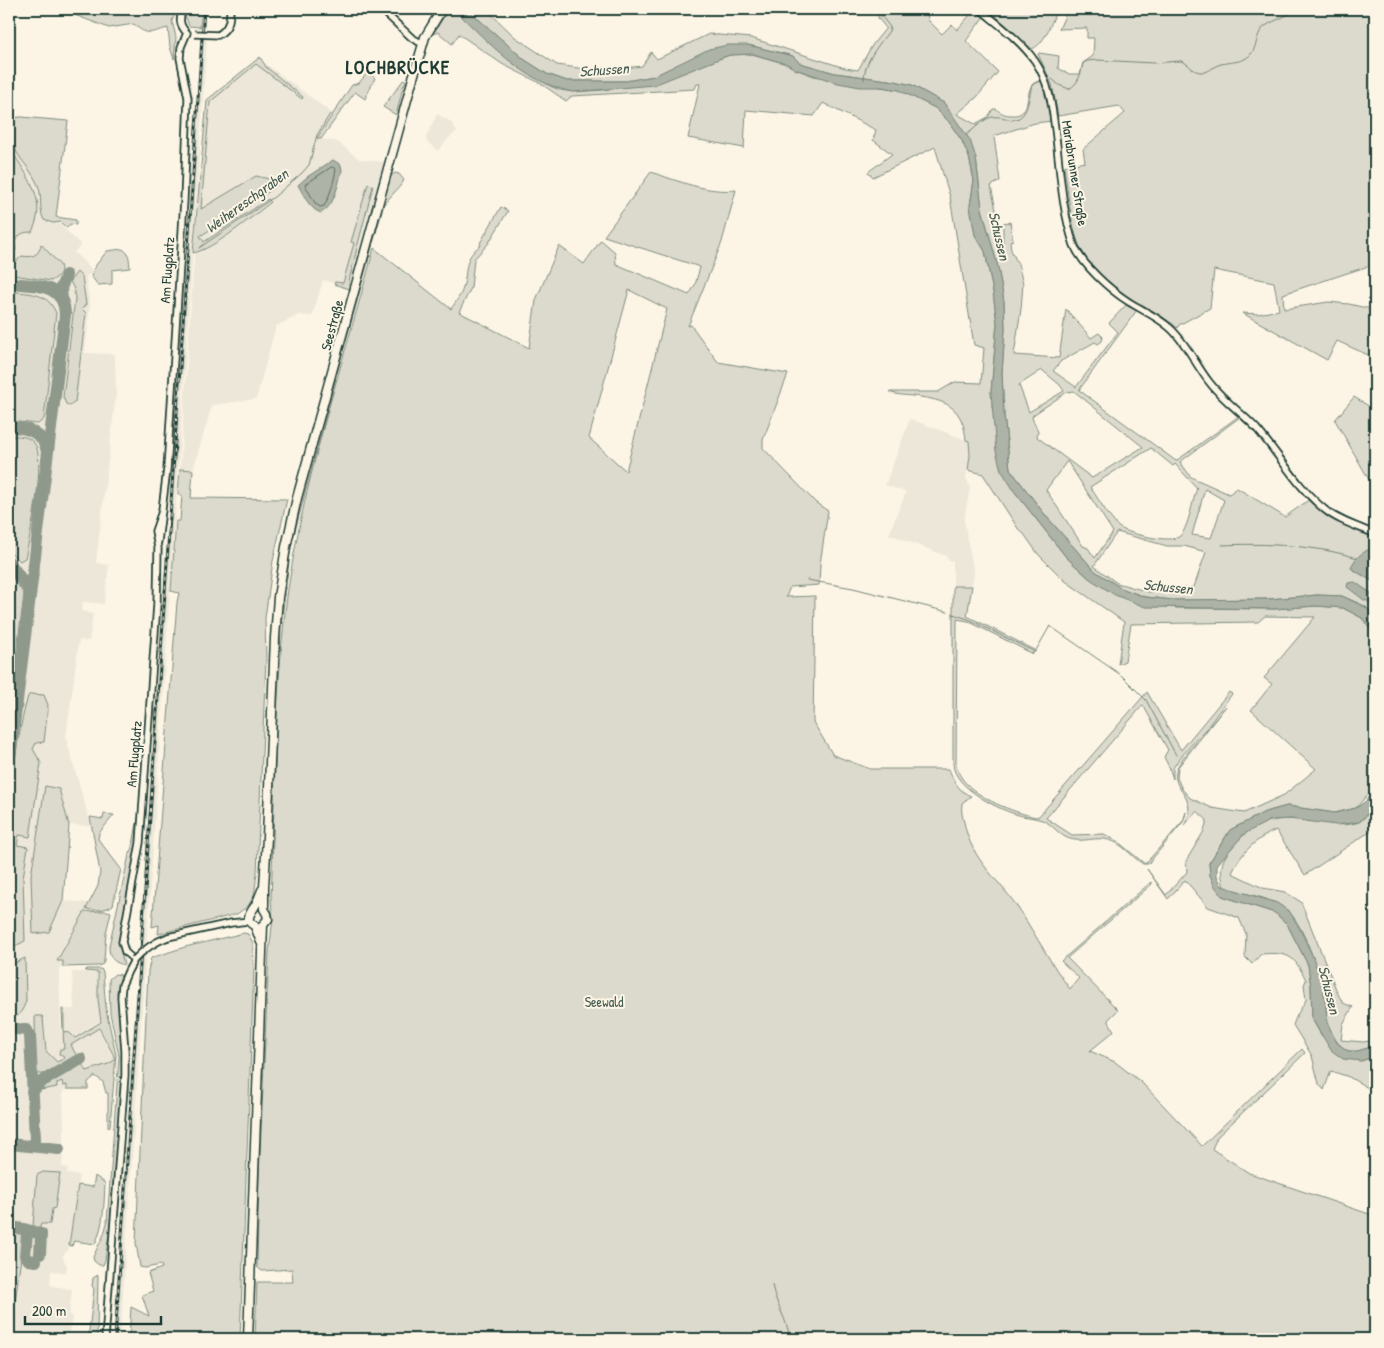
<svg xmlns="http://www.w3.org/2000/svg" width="1384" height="1348" viewBox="0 0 1384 1348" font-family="'Patrick Hand',sans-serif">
<rect width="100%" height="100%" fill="#fcf5e5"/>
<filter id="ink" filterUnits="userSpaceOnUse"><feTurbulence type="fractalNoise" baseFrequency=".02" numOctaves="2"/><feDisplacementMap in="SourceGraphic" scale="10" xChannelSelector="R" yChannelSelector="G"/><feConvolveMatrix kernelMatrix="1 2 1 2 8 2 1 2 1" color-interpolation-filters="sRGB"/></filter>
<g filter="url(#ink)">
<path fill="#ece7d8" d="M201 38 207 39 120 1339H115Z
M258 58 333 114 318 138 338 142 359 159 385 162 349 288 323 280 312 316 299 315 276 326 256 399 212 405 193 470 180 469 194 258 208 99Z
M437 114 451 122 457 131 447 140 438 151 427 142 426 137Z
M9 115 67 121 54 222 59 223 81 245 74 252 94 272 86 276 90 307 85 353 115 354 116 394 96 563 109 565 104 604 83 602 82 611 93 614 89 641 79 640 66 738 91 826 69 825 60 790 53 924 63 901 89 903 57 960 63 961V967H59L61 1033 71 1036 77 1041 98 1029 115 1060 88 1082V1089L63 1090 64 1133 62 1167 68 1168 67 1174 79 1175 68 1251 64 1253 63 1258 67 1266 66 1272 51 1271 50 1283 52 1286 72 1289 69 1315 72 1316 70 1333 59 1332 58 1339H9Z
M910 419 969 441 970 455 966 477 970 488 964 521 974 573 972 586H953V561L948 560 946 556 889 534 906 492 885 485Z
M72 972H97L100 1021 75 1037 70 1032H65V1009H74Z"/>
<path fill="#dcdacc" stroke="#7e8c80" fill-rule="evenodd" d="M59 9H177L172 21 176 37 174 59 170 47 168 28C152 32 147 37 134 24L109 28Z
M187 9H202L200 27 189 26 185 15Z
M449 9H454L510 61 550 86 560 90 573 92 604 90 700 66 730 55 752 54 787 64 795 69 814 76 899 90 935 108 949 122 962 141 969 157 974 180 970 206 975 235 985 251 993 292 997 323 991 392 1015 492 1066 557 1090 579 1176 608 1274 609 1316 606 1343 608 1362 618 1375 636V786L1356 808 1335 813 1287 806 1265 812 1230 830 1209 863 1210 875 1222 896 1275 913 1287 924 1308 965 1311 987 1312 1019 1321 1035 1361 1061 1375 1056V1092L1349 1077 1331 1071 1324 1090 1319 1084 1312 1056 1293 1025 1297 1015 1306 1000 1304 985 1306 980C1294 955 1288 952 1261 954L1252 964 1245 957 1246 934 1239 918 1208 907 1185 880 1168 899 1147 869 1166 895 1187 872 1186 861 1204 831 1207 820 1197 811 1184 826C1186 821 1189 816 1189 811 1189 788 1164 786 1182 759L1226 706 1178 767 1177 778 1182 789 1190 798 1212 808 1244 813 1284 795 1316 769 1251 710 1272 684 1264 678 1315 617 1265 616 1258 622 1131 624 1125 661 1118 664 1124 622 1064 580 1038 554 1024 534 1019 530 983 474 968 470 970 455 969 441 966 440C963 409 949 401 920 397 909 395 899 396 889 392H938L955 382 981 383 984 348 974 345 950 197 935 147 873 177 868 172 892 154 873 140 876 130 823 103 814 116 746 110 744 148 688 138 700 84H697L695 89 572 96 566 101 540 83 502 64 459 34 452 44 438 32 433 34Z
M467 9H486L515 37 557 65 599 71 642 66 651 52 657 59 709 34 751 38 845 68 858 70 873 44 886 28 878 18 879 9H925L929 21 942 34 952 24 957 30 975 9 985 15 966 41 998 72 976 98 957 114 975 124 988 117 993 109H996C1001 113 1005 115 1011 115 1031 117 1025 95 1032 85 1034 82 1039 81 1043 80L1048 96 1052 121 1035 123 994 136 1000 181 991 186 997 215 996 231 998 247 1003 250V223L1010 222 1013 240 1010 241 1011 250 1018 264 1023 284 1021 309 1014 355 1059 358 1066 309 1091 338 1099 333 1103 337 1102 341 1098 344 1095 342 1061 361 1053 371 1076 387 1118 332 1109 323 1127 304 1137 310 1079 390 1176 461 1239 416 1240 417 1180 462 1191 477 1229 494 1237 488 1285 517 1310 499C1330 521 1349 525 1375 535V549L1371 548 1351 568 1375 583V594L1373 595 1365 589 1352 590 1375 604V616L1365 606 1342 596 1317 595 1269 599 1173 600 1145 597 1121 588 1095 571 1046 516 1010 469 1004 415 1002 373 1005 329 1004 302 998 267 982 209 976 158 944 103 912 85 895 81 835 73 800 63 793 56 748 45 669 69 654 76 626 81H567L547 74 525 60ZM1042 370 1060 385 1064 391 1029 412 1019 385ZM1074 391 1143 447 1092 478 1037 437 1038 431 1032 418 1033 415 1067 392ZM1151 448 1173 466 1175 464 1197 488C1193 499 1188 529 1180 536 1171 544 1130 534 1120 528 1113 524 1096 495 1090 487ZM1067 461 1113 532 1095 558 1088 548 1083 546 1046 490ZM1205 489 1224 500 1211 538 1192 535ZM1117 532 1167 546H1184L1206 552 1194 587 1149 592 1117 583 1094 566Z
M988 9H1057C1052 21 1045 44 1032 49Z
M1068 9H1375L1374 39 1375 41V264L1283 294 1284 309 1328 302 1349 304 1375 310V337L1368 355 1337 341 1327 360 1242 313 1258 314 1279 310 1274 282 1214 270 1210 308 1179 325 1177 328 1173 324C1142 306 1091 278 1078 242 1070 219 1068 191 1064 166L1085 162 1083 149 1125 113 1119 106 1058 116 1052 84 1038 54 1039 53 1059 56 1058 68 1069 74H1080L1083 63 1093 56 1094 38H1087V28L1059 29Z
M260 57 266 67 303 97 302 99 256 64 210 102 201 209 256 176 278 181 277 185 258 200 200 236 204 242 268 199 271 202C253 216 214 249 193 253L207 100Z
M368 72 375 78 365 99 355 92 321 139 317 138 352 85 359 83Z
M404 79 406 81 403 87 396 115 383 107Z
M21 117 68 121 56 217 76 220V225L70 224 67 228 60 222 53 223 44 220C38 209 43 197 38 185 24 155 8 158 14 118Z
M9 155 15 156C30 180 47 202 32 232 23 232 19 234 15 242L16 250 9 257Z
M651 172C678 181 707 193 736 190L722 242 688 326 691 325 718 362 788 374 763 440V448L816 503 828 511 820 564 819 585 790 587 786 597 815 596 813 722 833 755 870 769H949C953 780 959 792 971 796L962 803C961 810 962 816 964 822 972 863 1000 879 1020 911 1037 937 1051 964 1070 989L1079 978 1061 961 1151 882 1152 884 1067 958 1118 1010 1108 1020 1114 1031 1090 1051 1115 1062 1141 1082 1202 1146 1302 1049 1305 1053 1217 1137 1212 1149 1249 1173 1375 1216V1339H255L257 1282H293L292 1269 262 1271 257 1267 259 1176 269 952 273 918 271 900C275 805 274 706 285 612 300 488 342 368 374 248L451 309C455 303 461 295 463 288 468 269 463 258 481 245L480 243 501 207 508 211 488 244 474 259 471 288 459 312 529 348 536 300 559 246 584 264 601 240 615 252 616 264 689 295 695 285 700 267 604 236ZM629 290 667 309 626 471 589 438Z
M395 173 399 174 404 180 401 185 384 204 337 373 336 369 389 177Z
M368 184 373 186 358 244 349 281V289L334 284 335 282 343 283 354 243 351 242Z
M41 244 60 265C63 273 58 277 51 281L14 275 11 271V266L22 256C32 258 40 255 41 244Z
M122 249C130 252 129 260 130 268L112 270V284L98 285 91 276 96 265 107 251Z
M77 272 82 277 86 304 82 309 86 313 75 402 70 406 66 404 63 397 75 299 74 289 70 281Z
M9 291C29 294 47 291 56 313L44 419 38 424 9 421Z
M334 376 336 378 291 546 281 626 280 661 278 658V652L284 572 295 519Z
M1354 397 1375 410V490L1335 420Z
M9 436C18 436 28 435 34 443 47 456 30 539 25 558L20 561 9 551Z
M180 469 193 470 191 498 287 499 273 561 265 618 266 659 257 873 254 896 248 906 237 914 158 934 159 925 152 927 177 602 179 593 171 591 176 521H180L182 495 178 494Z
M9 573 24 594 9 714Z
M953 586H972L967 616 1035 650 1033 654 968 621 957 619 956 766C958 771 960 776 963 780 979 799 1012 812 1036 817L1039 816 1147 692 1181 750 1229 692 1232 694 1208 726 1179 759 1173 768V779L1169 767 1164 757 1168 750 1143 705 1046 818 1072 835 1104 834 1117 841 1145 864 1184 820 1186 812 1183 822 1148 864H1143C1132 857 1122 843 1109 840 1096 836 1083 843 1070 839 1059 836 1053 824 1042 820 1033 817 1024 817 1015 814 998 809 964 791 956 774 953 769 953 764 953 759Z
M30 694 44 695 48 705 44 742 36 743 33 749 41 763 30 837 19 835 17 845 28 847 23 878 25 941 9 949C9 864 5 778 28 696Z
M45 786 59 789 69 825 63 901 49 932 33 934 31 876Z
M1375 806V828L1305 875 1276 830C1256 839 1241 852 1232 873L1263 888 1285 892 1301 902 1338 994 1343 1003 1353 1007 1343 1024 1341 1040 1363 1042 1375 1040V1046C1367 1048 1358 1053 1349 1051 1339 1048 1329 1031 1327 1022 1325 1017 1327 1011 1326 1006 1323 983 1305 926 1288 911 1270 896 1246 895 1224 887 1219 869 1221 859 1234 845 1262 813 1286 818 1325 823 1334 825 1349 826 1359 822 1365 819 1371 810 1375 806Z
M104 814 114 815 99 833 98 839 121 869 113 905C107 910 94 911 86 909L98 886 100 872 90 817 103 819Z
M138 818H139L136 851 120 938V947L124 965C113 962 109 958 109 946L129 855 132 850Z
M85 911C94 913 104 909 111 912L106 933 104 960 103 964 98 966 63 967V961H57Z
M244 933 248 934 253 943 254 967 240 1339H129L131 1307 149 1316 142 1295 153 1291 148 1273 162 1268 161 1265 145 1268 140 1267 136 1243 148 971 151 958 185 947Z
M25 958 26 1001C23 1010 19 1017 9 1019V966Z
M87 969H101L103 972 106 1010 116 1055 110 1126 108 1128V1093H106L103 1082 95 1076 88 1082V1089H67V1085L63 1086 62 1081 57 1083V1087L41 1090V1088L82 1064 87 1071 108 1064 115 1060 113 1054 99 1028 71 1045 76 1055 44 1074H40L36 1071 35 1016H42L43 1018 46 1051 57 1062 65 1058 59 1054 60 1049H64L62 1009H64V1032L70 1033 75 1038 101 1022 98 999V972L85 971Z
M115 974 121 975 117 992 123 1049V1076L111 1221 105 1260 103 1265H99L94 1261 93 1257 104 1234 107 1223 119 1056 110 1013 109 979Z
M43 1172 60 1173 55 1208 52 1209 50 1224H41L39 1230H35L33 1226 37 1175Z
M95 1176 105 1183C104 1204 104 1225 95 1244L74 1241 72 1246 69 1245 78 1185 93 1187Z
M9 1232 24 1234 12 1325 9 1324Z
M98 1275 97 1339H88L94 1289 92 1286 93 1278Z"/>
<path fill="#aeb3a7" stroke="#758479" d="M454 9H467L525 60 547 74 567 81H626L654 76 709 49 728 45H748L793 56 800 63 835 73 895 81 912 85 944 103 970 140 976 158 982 209 998 267 1004 302 1005 329 1002 373 1004 415 1010 469 1046 516 1095 571 1121 588 1145 597 1173 600 1269 599 1318 595 1342 596 1365 607 1375 616V636L1362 618 1343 608 1316 606 1274 609 1145 607 1115 595 1090 579 1066 557 1015 492 1001 470 996 451 991 392 997 323 993 292 985 251 975 235 970 206 974 180 969 157 962 141 949 122 935 108 899 90 882 87H860L838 83 795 69 787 64 753 54 730 55 721 58 654 85 573 92C524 83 488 42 454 9Z
M333 160 341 165 342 170C338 184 335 206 321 213 309 209 304 195 298 185L307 177Z
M1371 548 1375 549V583L1351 568C1354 558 1362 553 1371 548Z
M1355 582 1373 595 1375 594V604L1364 600 1347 587 1348 583Z
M1375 787V806L1359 822 1336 825 1290 819 1271 820 1244 834 1217 865V876L1222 886 1277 903 1290 912 1300 929 1313 957 1323 986 1326 1006 1327 1022 1337 1043 1348 1051H1357L1375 1046V1056L1361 1061 1343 1059 1331 1050 1312 1019 1311 987 1308 965 1287 924 1275 913 1222 896 1214 885 1210 875 1209 863 1230 830 1265 812 1287 806 1335 813 1356 808 1366 801Z"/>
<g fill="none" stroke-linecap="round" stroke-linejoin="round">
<path stroke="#586c62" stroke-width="1" d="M332 167 336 169C334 181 330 196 324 206L320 207 315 203 305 185Z"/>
<path stroke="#758479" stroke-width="1" d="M1052 79 1059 85 1069 89C1079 83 1081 74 1083 63L1087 61 1097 60 1153 63 1181 61C1189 63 1192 72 1201 72 1209 73 1212 67 1218 65 1228 61 1243 64 1251 54 1257 47 1256 36 1262 29 1271 20 1285 19 1295 9
M864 80C864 61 879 45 889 31L890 27 882 17 883 9
M966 135C984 122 987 111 1011 120 1029 119 1028 99 1032 85L1041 81
M199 248 274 197 302 173 309 165 317 135 330 114
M1222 545C1264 543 1317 545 1357 558
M807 580 853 588 948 612
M953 614 968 619 1035 652 1050 626 1121 675 1146 700 1176 755
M772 1285C776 1306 787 1318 790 1339"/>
<path stroke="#8e998c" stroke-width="12" d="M9 283C33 286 65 282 65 315L9 765
M62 299 61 288 66 275
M9 427C27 427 44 433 47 452
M9 562 27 587 30 595
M9 1028 26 1030 30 1036 35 1139 34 1143 28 1146
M32 1092 41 1082 81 1059
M9 1144 59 1149
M9 1227 24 1229 41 1234 40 1254
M24 1229 27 1234 25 1256 29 1260 36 1261"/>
<g stroke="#1f3d34" stroke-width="9">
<path id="minor" d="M183 9C179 19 179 25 187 33
M381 9 412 38 423 44
M980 9C999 25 1020 40 1035 61 1049 82 1052 105 1055 129 1060 167 1061 208 1074 245 1082 265 1110 290 1129 302 1142 310 1158 317 1170 328 1187 343 1196 366 1210 383 1223 400 1241 412 1256 428 1279 454 1297 487 1324 509 1338 521 1359 527 1375 534
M218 35C229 29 230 20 230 9
M158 542 167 469 184 200 188 98 180 58 181 47 187 33
M168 937 231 923 249 921
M105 1339 125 1075V1051L121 997 122 985 128 971 134 960 125 952 122 942 140 843 157 604 158 548 155 531 162 511"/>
</g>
<g stroke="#1f3d34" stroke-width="11">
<path id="major" d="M261 942 255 926C244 920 250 914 255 906 258 901 260 895 262 890
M248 1339 263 925 268 919 267 914 264 909V887L267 837 275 638 278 597 286 547 297 498 413 78 425 37 442 9"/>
</g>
<use href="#minor" stroke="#fcf5e5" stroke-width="5.5"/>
<use href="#major" stroke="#fcf5e5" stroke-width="8"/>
<g stroke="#1f3d34" stroke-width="3">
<path id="rail" d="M115 1339 204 9"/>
</g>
<use href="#rail" stroke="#fcf5e5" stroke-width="1" stroke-dasharray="4" stroke-linecap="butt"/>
<g stroke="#1f3d34" stroke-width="9" stroke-linecap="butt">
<path id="minor-bridge" d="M195 34 218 35
M134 960C144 949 154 942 168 937"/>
</g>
<use href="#minor-bridge" stroke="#fcf5e5" stroke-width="5.5"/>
</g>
</g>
<g text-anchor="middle" stroke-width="4" stroke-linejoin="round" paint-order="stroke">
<g font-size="14" fill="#1f3d34" stroke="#fcf5e5">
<text transform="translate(1075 173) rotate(81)" y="5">Mariabrunner Straße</text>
<text transform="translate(167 270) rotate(-86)" y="5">Am Flugplatz</text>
<text transform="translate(332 325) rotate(-75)" y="5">Seestraße</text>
<text transform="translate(134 754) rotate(-85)" y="5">Am Flugplatz</text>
</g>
<g font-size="14" fill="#455c52" stroke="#fcf5e5">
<text x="604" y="1007">Seewald</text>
</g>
<g font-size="15" font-style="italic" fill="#435a51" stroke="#fcf5e5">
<text transform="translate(604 70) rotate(-4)" y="5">Schussen</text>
<text transform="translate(247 201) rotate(-36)" y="5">Weihereschgraben</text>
<text transform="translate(999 236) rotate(77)" y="5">Schussen</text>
<text transform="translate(1168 587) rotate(6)" y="5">Schussen</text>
<text transform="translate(1329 990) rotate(76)" y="5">Schussen</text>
</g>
<g font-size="19" font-weight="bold" letter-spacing="1" fill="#1f3d34" stroke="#fcf5e5">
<text x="398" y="74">LOCHBRÜCKE</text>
</g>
</g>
<rect width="1384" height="1348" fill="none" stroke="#fcf5e5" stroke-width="30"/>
<rect x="15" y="15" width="1354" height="1318" fill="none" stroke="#1f3d34" stroke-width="2" filter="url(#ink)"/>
<path d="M25 1316v8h136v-8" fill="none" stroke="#1f3d34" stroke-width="2.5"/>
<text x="32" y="1316" font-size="15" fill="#1f3d34" stroke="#fcf5e5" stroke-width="4" paint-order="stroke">200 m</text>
</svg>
